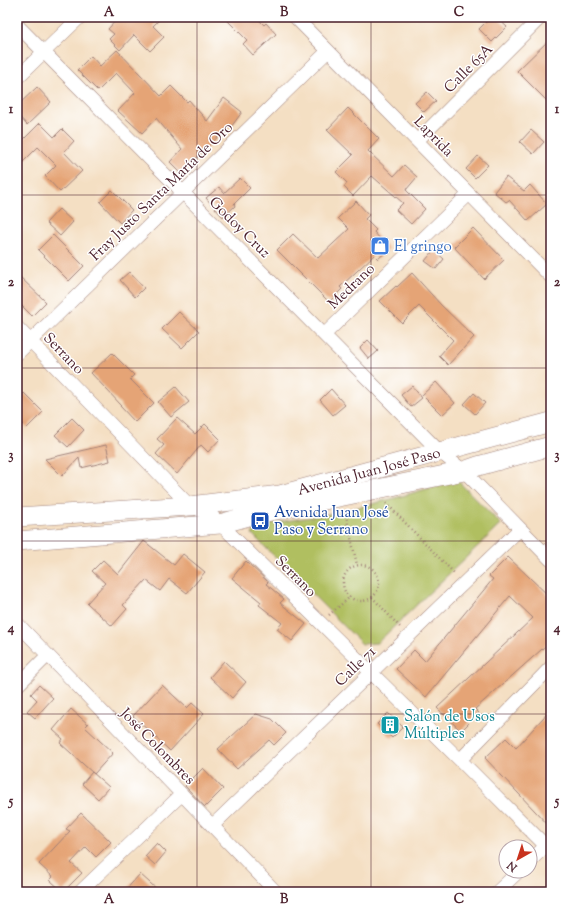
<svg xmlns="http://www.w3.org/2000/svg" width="568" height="909" viewBox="0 0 568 909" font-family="'Sorts Mill Goudy',serif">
<rect width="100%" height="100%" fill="#fff"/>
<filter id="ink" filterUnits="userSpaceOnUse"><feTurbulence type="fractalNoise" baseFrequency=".025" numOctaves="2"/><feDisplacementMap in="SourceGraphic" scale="8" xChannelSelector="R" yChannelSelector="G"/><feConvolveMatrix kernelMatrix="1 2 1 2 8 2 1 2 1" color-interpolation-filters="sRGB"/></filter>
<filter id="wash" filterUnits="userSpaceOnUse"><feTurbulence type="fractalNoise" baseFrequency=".012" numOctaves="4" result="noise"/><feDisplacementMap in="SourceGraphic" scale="16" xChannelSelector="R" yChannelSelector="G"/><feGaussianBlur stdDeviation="0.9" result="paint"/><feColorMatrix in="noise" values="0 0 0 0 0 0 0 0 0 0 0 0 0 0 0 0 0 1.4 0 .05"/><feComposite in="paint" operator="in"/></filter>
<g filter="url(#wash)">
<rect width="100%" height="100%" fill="#f4dfc3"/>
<path fill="#b0bf61" stroke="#7d6f46" d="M457 480 501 524 377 643 362 644 252 534 260 525 336 513 395 498Z"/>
<g id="blocks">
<path fill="#e5a476" d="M119 17H162L153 26 164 37 150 51 134 35 120 50 109 39 114 34 108 29Z
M224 17H256L264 25 266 23 276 34 253 55 243 44 247 40Z
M491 17H496L507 27 492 42 479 29Z
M551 38V105L517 71Z
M117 50 161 96 171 86 187 102 189 100 207 121 224 98 242 112 231 127 229 126 181 173 170 162 182 149 156 118 142 133 118 111 135 93 116 73 98 91 77 70 91 56 100 66Z
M37 87 51 102 27 125 17 114V106Z
M427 92 436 101 424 112 415 103Z
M348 108 379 139 368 151 394 176 404 165 417 177 406 190 425 209 411 224 396 210 403 203 372 176 353 196 344 187 347 183 336 172 353 155 327 130Z
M40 123 54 137 62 129 74 141 64 152 82 171 60 192 45 176 56 165 38 147 17 168V146Z
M531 130 544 142 533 154 520 142Z
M478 156 488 165 475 178 466 169Z
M506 177 524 191 530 185 547 204 528 221 509 200 506 202 494 192Z
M240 178 250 188 234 204 235 206 223 217 206 198 219 187 224 193Z
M112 190 132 210 120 223 100 202Z
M356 201 369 215 365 219 376 230 374 232 389 249 378 259 374 255 340 287 342 289 329 302 277 250 293 234 318 258 349 229 338 218Z
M59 209 73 222 60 236 46 223Z
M473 228 504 260 484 279 454 247Z
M53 235 84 266 69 281 38 250Z
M434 250 444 259 436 269 425 261Z
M129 272 144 288 135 297 120 280Z
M412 273 441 305 474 337 448 365 439 356 453 340 419 306 402 323 380 301 396 286 397 287Z
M17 274 46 302 32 316 17 301Z
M179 312 199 331 182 348 162 329Z
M368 340 378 351 369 359 360 348Z
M112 353 134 375 130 379 154 403 135 422 120 406 121 405 91 373Z
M436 382 455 403 442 415 422 395Z
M412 386 422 398 411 407 401 395Z
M176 387 189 402 171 417 158 402Z
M331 389 345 405 333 415 320 400Z
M24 393 43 412 27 428 17 418V400Z
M474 393 485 403 475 414 464 404Z
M72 418 84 430 68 447 55 435Z
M177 418 195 434 205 424 220 439 208 452 201 445 177 474 156 454 164 445 157 439Z
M106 445 110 461 81 468 79 458 62 476 45 459Z
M144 541 174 565 183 554 205 572 187 593 169 579 160 591 146 580 123 605 127 609 112 626 87 603 105 583 92 571 103 560 118 574Z
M508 557 551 598V641L475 709 479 713 461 731 437 708 533 618 510 596 426 697 396 669 414 650 425 661 493 579 489 576Z
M246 561 268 582 266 584 284 599 280 603 306 624 292 641 277 629 282 623 259 605 261 602 232 578Z
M224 661 246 682 232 698 210 677Z
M39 685 53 698 35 718 27 711 37 700 31 694Z
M162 685 187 708 192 703 204 714 170 751 133 716Z
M71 709 88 724 85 727 113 753 94 774 60 743 63 739 53 730Z
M551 709V828L485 758 506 738 516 748Z
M388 713 403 727 392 738 377 724Z
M256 714 272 719 286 733 274 745 269 740 237 769 218 749Z
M203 768 223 789 205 807 185 786Z
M92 772 109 787 98 799 82 784Z
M81 813 111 842 96 857 86 847 71 863 82 873 63 892 50 880 53 877 39 864 70 831 66 829Z
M157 843 166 852 155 865 145 856Z
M140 874 160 892H124Z"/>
</g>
</g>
<g filter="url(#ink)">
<use href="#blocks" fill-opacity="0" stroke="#9f7f77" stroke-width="1"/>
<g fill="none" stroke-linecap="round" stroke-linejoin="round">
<g stroke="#9f7f77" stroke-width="14">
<path id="street" d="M295 17 551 277
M17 25 440 452 464 471 551 560
M17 78 80 17
M417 141 541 17
M17 327 190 506 210 514 460 760 551 851
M325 334 469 194
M17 354 328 51
M17 623 276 892
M17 686 48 655
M460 760 551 667
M212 826 520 529
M530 861 551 841
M80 892 182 794
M497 892 519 871"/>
</g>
<g stroke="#9f7f77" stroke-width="20">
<g id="secondary">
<path id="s1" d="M17 517 190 506 280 495 551 422"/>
<path d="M17 541 220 524 252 515 464 471 478 466 551 446"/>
</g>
</g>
<path stroke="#9f7f77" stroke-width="2.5" stroke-dasharray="1 3" stroke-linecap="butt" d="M386 503 455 574
M345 511 357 565
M343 583a18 18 0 1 1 36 0a18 18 0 1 1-36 0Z
M372 597 400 627
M329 615 350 597"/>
<use href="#street" stroke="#fff" stroke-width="13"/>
<use href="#secondary" stroke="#fff" stroke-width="19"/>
</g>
</g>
<path fill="none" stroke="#4a1f2b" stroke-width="1" stroke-opacity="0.55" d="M197 17V892M371 17V892M17 195H551M17 368H551M17 541H551M17 714H551"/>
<defs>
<g id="shop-square" transform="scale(1)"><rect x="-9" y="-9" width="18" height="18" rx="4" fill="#3f7fe0" stroke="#fff"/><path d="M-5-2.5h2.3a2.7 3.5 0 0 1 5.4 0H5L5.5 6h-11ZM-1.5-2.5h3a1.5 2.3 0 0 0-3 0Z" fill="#fff"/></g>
<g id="bus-square" transform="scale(1)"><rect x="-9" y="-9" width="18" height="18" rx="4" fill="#1a4fb4" stroke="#fff"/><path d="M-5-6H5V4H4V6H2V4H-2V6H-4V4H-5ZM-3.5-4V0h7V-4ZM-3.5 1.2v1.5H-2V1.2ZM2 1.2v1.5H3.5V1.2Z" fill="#fff"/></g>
<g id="building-square" transform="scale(1)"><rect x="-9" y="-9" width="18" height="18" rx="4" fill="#0f9aa8" stroke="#fff"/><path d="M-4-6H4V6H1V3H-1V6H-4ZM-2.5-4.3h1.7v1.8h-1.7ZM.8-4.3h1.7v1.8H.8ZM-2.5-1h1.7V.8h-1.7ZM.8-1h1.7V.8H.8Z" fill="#fff"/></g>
</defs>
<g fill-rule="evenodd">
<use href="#shop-square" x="380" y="246"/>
<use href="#bus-square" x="260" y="521"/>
<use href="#building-square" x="390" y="725"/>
</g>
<g text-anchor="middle" stroke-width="3" stroke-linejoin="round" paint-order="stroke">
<g font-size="15" fill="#4a1f2b" stroke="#fff">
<text transform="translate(468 68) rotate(-45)" y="5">Calle 65A</text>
<text transform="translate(434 136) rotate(46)" y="5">Laprida</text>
<text transform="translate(161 191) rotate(-44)" y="5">Fray Justo Santa María de Oro</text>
<text transform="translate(240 227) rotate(45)" y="5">Godoy Cruz</text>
<text transform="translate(351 286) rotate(-44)" y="5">Medrano</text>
<text transform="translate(64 353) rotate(46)" y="5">Serrano</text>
<text dy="5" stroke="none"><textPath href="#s1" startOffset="356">Avenida Juan José Paso</textPath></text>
<text transform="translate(296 576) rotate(45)" y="5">Serrano</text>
<text transform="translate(355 666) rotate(-44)" y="5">Calle 71</text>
<text transform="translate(158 746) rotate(46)" y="5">José Colombres</text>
</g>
<g font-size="15" fill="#366cbe" stroke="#fff" text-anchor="start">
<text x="394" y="251">El gringo</text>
</g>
<g font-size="15" fill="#164399" stroke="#fff" text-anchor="start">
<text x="274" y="517">Avenida Juan José<tspan x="274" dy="17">Paso y Serrano</tspan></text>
</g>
<g font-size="15" fill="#0d838f" stroke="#fff" text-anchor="start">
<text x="404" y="721">Salón de Usos<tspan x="404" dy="17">Múltiples</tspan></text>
</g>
</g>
<rect width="568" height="909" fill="none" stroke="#fff" stroke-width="44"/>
<g transform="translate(518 859) rotate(219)"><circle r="19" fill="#ffffff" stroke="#b7a5aa"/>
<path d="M0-3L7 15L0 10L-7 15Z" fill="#c8321e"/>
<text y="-6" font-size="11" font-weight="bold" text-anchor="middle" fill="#4a1f2b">N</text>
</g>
<rect x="22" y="22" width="524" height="865" fill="none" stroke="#4a1f2b" stroke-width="1.5"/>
<g font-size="13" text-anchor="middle" font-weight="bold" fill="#4a1f2b">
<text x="109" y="16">A</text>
<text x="284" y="16">B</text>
<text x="459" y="16">C</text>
<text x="11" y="113">1</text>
<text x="557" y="113">1</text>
<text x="11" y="286">2</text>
<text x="557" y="286">2</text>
<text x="11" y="459">3</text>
<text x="557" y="459">3</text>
<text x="11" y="632">4</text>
<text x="557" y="632">4</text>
<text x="11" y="805">5</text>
<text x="557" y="805">5</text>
<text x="109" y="903">A</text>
<text x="284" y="903">B</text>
<text x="459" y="903">C</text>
</g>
</svg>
